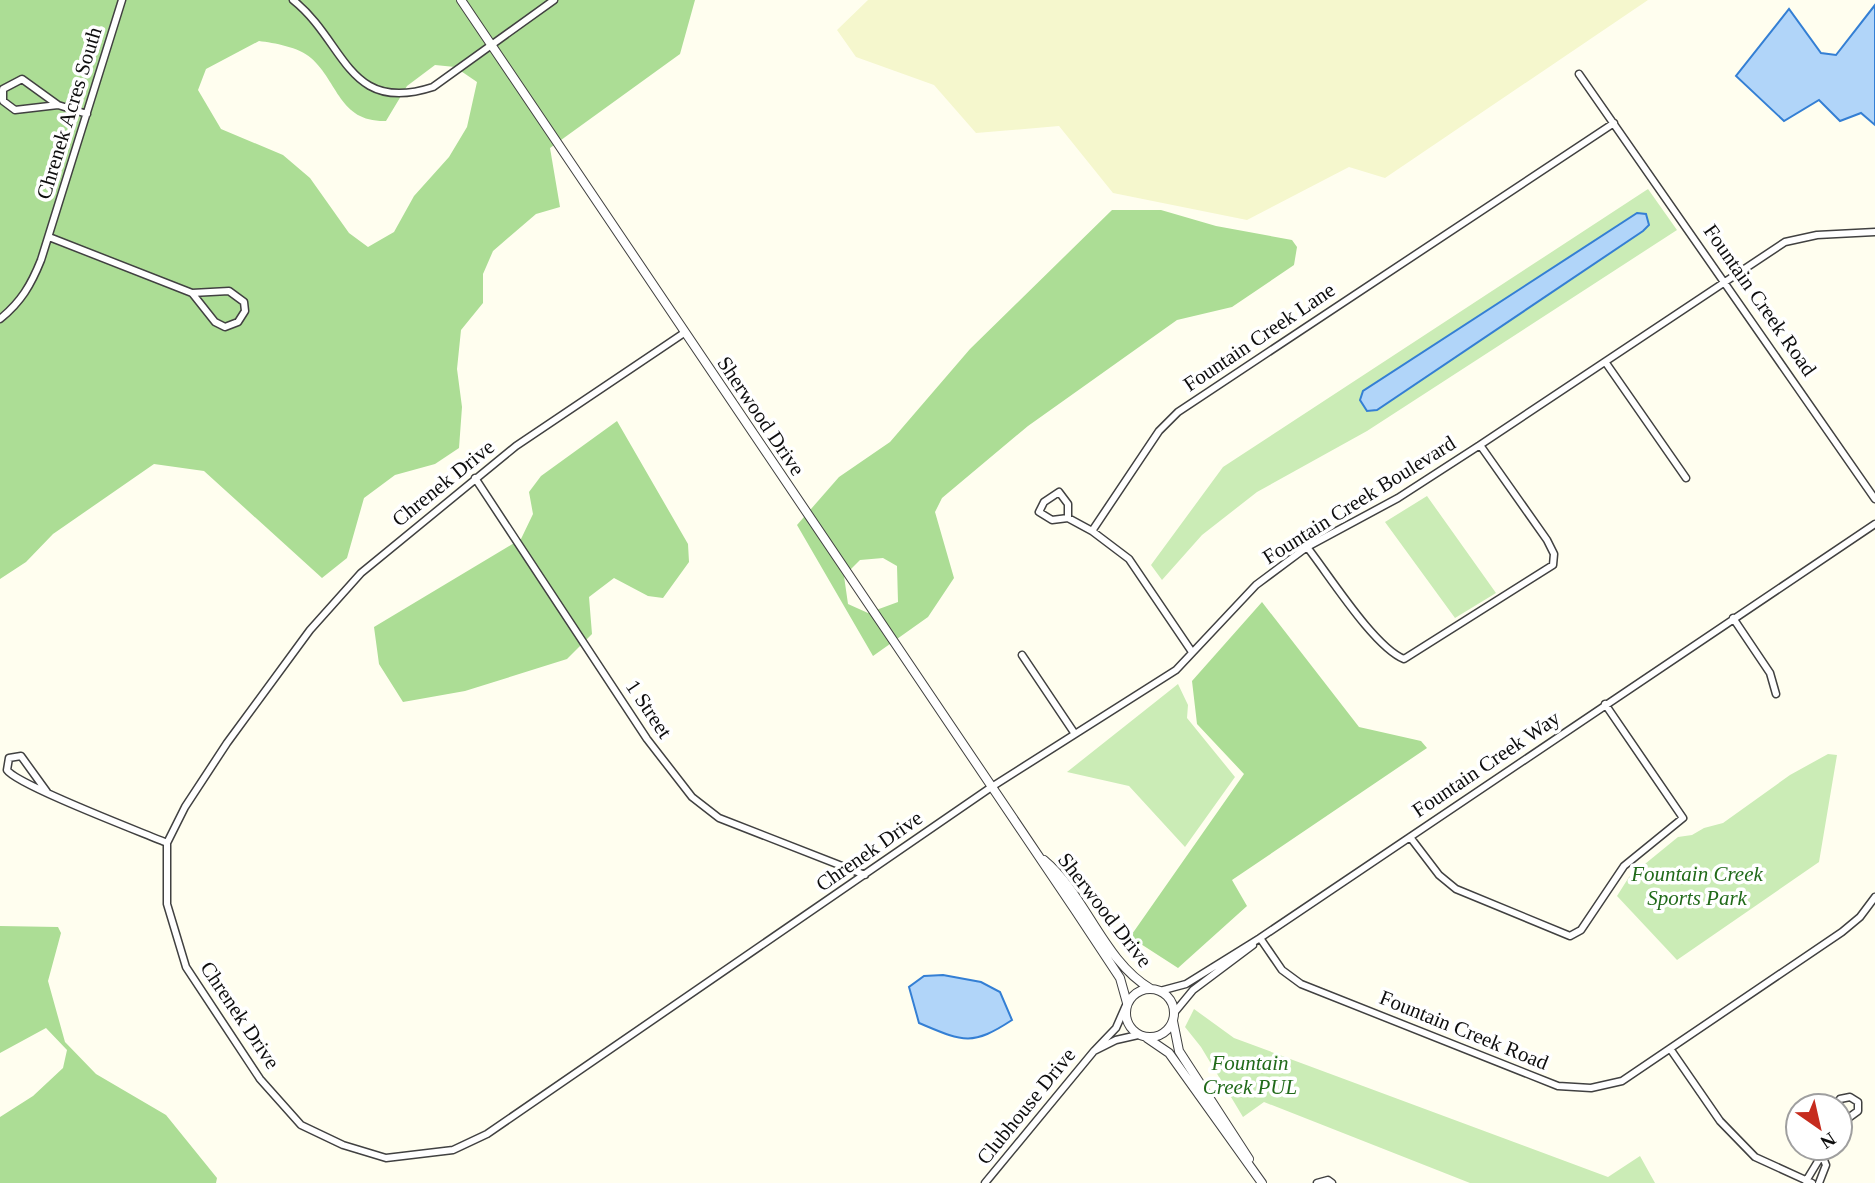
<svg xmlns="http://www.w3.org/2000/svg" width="1875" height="1183" viewBox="0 0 1875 1183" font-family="Georgia,serif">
<rect width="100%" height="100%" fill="#fffeef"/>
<path fill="#f5f7cd" d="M868 0H1648L1385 178 1349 167 1247 220 1113 193 1059 126 976 133 934 85 856 57 837 30Z"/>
<path fill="#cbecb6" d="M1648 189 1677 230 1367 431 1257 492 1202 535 1162 580 1151 565 1223 467Z
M1427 496 1496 593 1455 618 1385 522Z
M1178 684 1188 705 1187 718 1235 777 1185 847 1129 786 1067 772Z
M1828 754 1837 755 1819 862 1677 960 1617 896 1629 877 1678 837 1692 835 1704 828 1723 823 1790 775Z
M1194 1009 1234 1038 1608 1177 1640 1156 1655 1183H1470L1264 1102 1243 1117 1201 1047 1185 1027Z"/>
<path fill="#acdd95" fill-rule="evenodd" d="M0 0H695L680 54 550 148 560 207 536 214 493 251 483 274V303L461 330 457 369 462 407 459 448 435 464 395 475 364 498 347 558 322 578 204 471 154 464 53 534 26 562 0 579ZM259 41C274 43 299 47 311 58 339 83 339 122 386 121L407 86 435 65 455 67 477 82 467 127 449 157 414 196 394 232 368 247 349 233 310 178 283 155 221 129 198 90 206 69Z
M1112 210H1161L1216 226 1292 240 1297 247 1294 265 1232 307 1177 320 1028 426 942 498 935 512 954 578 928 617 873 656 797 525 839 477 890 442 970 349ZM883 558 897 566 898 602 868 613 848 604 844 576 860 560Z
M617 421 688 544 689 562 663 598 648 596 614 578 589 597 592 634 567 659 465 691 403 702 379 664 374 627 521 539 533 514 529 492 541 476Z
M1262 602 1359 727 1421 741 1427 748 1232 880 1247 906 1178 968 1130 937 1244 774 1197 724 1192 681Z
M0 926 58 927 61 933 48 981 65 1042 96 1074 166 1115 217 1178 216 1183H0V1117L33 1096 63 1068 67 1050 46 1028 0 1053Z"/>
<path fill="#b1d5f9" stroke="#347fd4" stroke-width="2" d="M1875 5V125L1861 113 1840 121 1819 100 1784 121 1736 76 1789 9 1821 53 1836 55Z
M1637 213 1646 214 1649 225 1643 231 1377 410 1367 411 1360 400 1363 391Z
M943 975 981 982 1000 992 1012 1020C971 1047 962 1041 919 1023L909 987 924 976Z"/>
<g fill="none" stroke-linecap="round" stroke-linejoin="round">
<g stroke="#414141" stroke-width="9">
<path id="minor" d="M293 0C346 42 347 115 433 87L554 0
M1579 74 1875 499
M58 105 15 110 3 101V89L22 79 58 105 87 114
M49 237 192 293 215 322 225 327 238 322 245 311 244 302 229 291 192 293
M0 319C21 302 31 285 41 260L122 0
M684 333 516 446 361 573 310 630 227 743 185 807 167 843V904L186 967 260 1079 301 1125 343 1145 386 1158 453 1150 487 1134 990 788 1176 670 1256 585 1307 547 1398 498 1480 445 1785 242 1817 235 1875 232
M1606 363 1686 478
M475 478 647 739 692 797 719 818 865 875
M1068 518V504L1059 492 1044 502 1039 512 1052 520 1068 518 1092 531 1129 559 1192 652
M1092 531 1159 431 1178 412 1614 123
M1307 547C1329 575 1374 647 1404 659L1553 565 1554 554 1547 540 1480 445
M1733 618 1770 673 1776 694
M1022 655 1075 734
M47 792 21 756 9 758 7 770C17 785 141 832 167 843
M1410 837 1439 875 1456 889 1570 936 1581 930 1624 866 1683 818 1605 704
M1260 938 1282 970 1301 984 1558 1086 1591 1088 1622 1081 1842 932 1860 917 1875 897
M1160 991 1186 984 1260 938 1875 524
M1127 1003 1116 1028 1094 1051 1116 1040 1138 1035
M1174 1013 1193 990 1253 945
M1671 1050 1720 1121 1755 1157 1812 1183
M1835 1106 1840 1099 1850 1097 1858 1102V1111L1840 1124
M1806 1181 1826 1148
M985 1183 1094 1051
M1317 1183 1328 1180 1332 1183
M1819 1183 1826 1165 1822 1155"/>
</g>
<g stroke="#414141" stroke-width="10">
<path id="tertiary" d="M461 0 1075 910 1120 978 1127 1003
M1044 860C1086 895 1103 961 1151 989
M1126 1013a24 24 0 1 1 48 0a24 24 0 1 1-48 0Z
M1173 1021 1179 1051 1249 1159
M1147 1038 1169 1053 1262 1183"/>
</g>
<use href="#minor" stroke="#fff" stroke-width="6"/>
<use href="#tertiary" stroke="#fff" stroke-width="8"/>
</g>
<g text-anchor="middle" stroke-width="7" stroke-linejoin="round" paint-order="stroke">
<g font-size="21" fill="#0e0e0e" stroke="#fff">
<text transform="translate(69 113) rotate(-73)" y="7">Chrenek Acres South</text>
<text transform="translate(1760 300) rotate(55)" y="7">Fountain Creek Road</text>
<text transform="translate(1259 337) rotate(-34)" y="7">Fountain Creek Lane</text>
<text transform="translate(761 416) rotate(56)" y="7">Sherwood Drive</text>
<text transform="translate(443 483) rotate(-39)" y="7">Chrenek Drive</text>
<text transform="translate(1359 500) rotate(-32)" y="7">Fountain Creek Boulevard</text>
<text transform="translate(649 709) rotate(56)" y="7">1 Street</text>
<text transform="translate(1486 764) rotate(-34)" y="7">Fountain Creek Way</text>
<text transform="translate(869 851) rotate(-35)" y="7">Chrenek Drive</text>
<text transform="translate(1105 910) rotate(52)" y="7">Sherwood Drive</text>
<text transform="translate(240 1015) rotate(56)" y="7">Chrenek Drive</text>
<text transform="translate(1464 1030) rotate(22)" y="7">Fountain Creek Road</text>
<text transform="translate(1026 1106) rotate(-51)" y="7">Clubhouse Drive</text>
</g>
<g font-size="21" font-style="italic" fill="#216a1a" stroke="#fff">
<text x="1697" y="881">Fountain Creek<tspan x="1697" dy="24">Sports Park</tspan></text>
<text x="1250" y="1070">Fountain<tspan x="1250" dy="24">Creek PUL</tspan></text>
</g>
</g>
<g transform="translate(1819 1127) rotate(146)"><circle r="33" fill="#ffffff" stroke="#9f9f9f" stroke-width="2"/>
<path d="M0-5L12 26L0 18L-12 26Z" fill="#c62c1e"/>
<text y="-10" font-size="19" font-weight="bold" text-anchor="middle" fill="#0e0e0e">N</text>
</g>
</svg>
